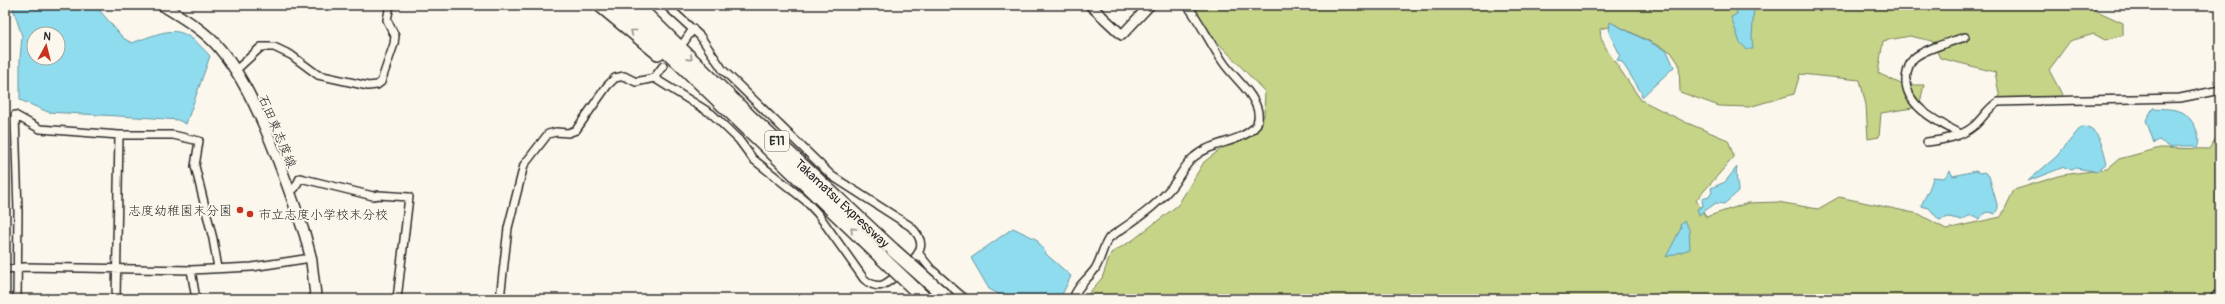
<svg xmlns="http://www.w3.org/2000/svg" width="2225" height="304" viewBox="0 0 2225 304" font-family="Pangolin,'Klee One',sans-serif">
<rect width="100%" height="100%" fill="#fbf7ec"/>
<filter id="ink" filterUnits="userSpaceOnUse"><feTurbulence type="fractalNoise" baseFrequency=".025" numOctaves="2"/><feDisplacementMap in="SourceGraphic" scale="8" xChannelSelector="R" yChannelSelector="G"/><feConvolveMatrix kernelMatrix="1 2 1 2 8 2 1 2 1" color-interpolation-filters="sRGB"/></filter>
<g filter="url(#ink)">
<path fill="#c6d488" stroke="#78805a" d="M1187 5H2084L2123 23V35L2105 40 2094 34 2070 41 2049 70 2064 98 2001 104 1995 72 1940 58 1932 41 1910 36 1883 41 1878 73 1903 85H1924L1919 107 1881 113 1879 137 1868 139 1866 105 1860 80 1800 74 1794 94 1749 107 1719 106 1680 92 1679 64 1671 52 1616 25 1600 29 1601 38 1608 52 1641 100 1685 122 1728 140 1734 157 1696 200 1706 217 1748 203 1778 202 1818 209 1839 197 1919 214 1946 229 2001 217 2014 190 2062 175 2107 169 2119 159 2160 148 2209 149 2218 135H2220V299H1084L1102 278 1111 253 1133 240 1178 205 1204 162 1264 116 1265 92 1206 30Z"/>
<path fill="#8fdcee" stroke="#6795a0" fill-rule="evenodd" d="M12 5H95L123 38 132 43C171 29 180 22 210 56L186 124 178 120 153 118 48 112 20 100V59L22 36ZM34 34H58V58H34Z
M1743 5H1754L1752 39 1753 49H1747L1740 43 1731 17 1737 14 1736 7H1743Z
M1610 22 1667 51 1674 67 1642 97 1641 92 1622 62 1617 60 1620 55 1609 32Z
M2153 108C2163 109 2173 108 2182 112 2193 118 2204 139 2196 149L2194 146H2176L2170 148 2159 140 2154 143 2146 120Z
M2081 127C2100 127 2103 149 2107 163L2096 172C2089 169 2083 170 2076 168L2072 170 2064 167 2028 181 2057 156Z
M1737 167C1735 178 1738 182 1738 192L1724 204 1716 203 1699 215 1697 209 1703 206 1702 199 1709 197 1712 192 1711 188 1725 182Z
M1950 171 1953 176 1975 171 1980 173 1984 172 1989 176 1998 208 1995 214 1989 212 1984 213 1980 219C1973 214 1969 215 1962 220L1949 217 1939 220 1929 208 1921 206C1925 196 1931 188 1933 177L1944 178Z
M1684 221 1689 229 1690 249 1666 257 1681 228 1680 225Z
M1013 228 1036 239 1047 255 1071 276 1060 299H1008L989 289 971 258Z"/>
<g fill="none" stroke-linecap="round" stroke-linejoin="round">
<g stroke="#2b2b2b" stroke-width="10">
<path id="minor" d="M666 5 700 36 723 70 832 176 910 226C926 241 923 251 908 265
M684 42 693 29
M663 66 654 78 712 114 739 140 753 159 806 201 818 214 864 279C879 292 887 284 900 272
M235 71 261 47H274L291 55 318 75 368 86 377 85 381 82 394 44 395 36 387 20 390 5
M1959 133C1938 122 1904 106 1906 78 1907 71 1909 63 1914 58 1924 49 1951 42 1965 37
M1927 142C1943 140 1961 137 1974 126 1983 118 1988 108 1998 102L2180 98 2220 90
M289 192 295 188 300 178 373 196 379 195 409 197 397 299
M919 254 931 269 965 299
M5 269 25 267 191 270 252 267 311 258
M191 270 196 299
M2216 296 2220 293
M17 299 18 212 15 115 40 129 119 135H173L199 141 195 166 213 239 218 268
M116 299 119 135
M500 299 508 228 524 165 548 134 556 132 568 133 576 130 607 86 615 78 624 76 636 82 654 78
M1073 299C1077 286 1087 280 1095 269 1101 260 1102 248 1109 238 1129 224 1152 210 1168 191 1178 181 1183 166 1194 157 1211 142 1238 143 1254 128 1259 123 1259 114 1257 108 1251 90 1233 77 1223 62 1210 43 1201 23 1187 5"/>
</g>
<g stroke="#2b2b2b" stroke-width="12">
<path id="tertiary" d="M1090 5 1122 35 1150 5"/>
</g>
<g stroke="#2b2b2b" stroke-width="13">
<path id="secondary" d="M162 5C181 17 206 31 220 49 258 94 285 179 305 235L311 258 316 299"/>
</g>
<g stroke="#2b2b2b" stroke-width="16">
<g id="motorway">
<path d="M600 5 658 53"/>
<path d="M619 5 881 257"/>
<path id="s1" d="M636 5 748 115 893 250"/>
</g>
</g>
<use href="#minor" stroke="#fbf7ec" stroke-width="7"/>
<use href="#tertiary" stroke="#fbf7ec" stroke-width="9"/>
<use href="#secondary" stroke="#fbf7ec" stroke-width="10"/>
<use href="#motorway" stroke="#fbf7ec" stroke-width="13"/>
<g stroke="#2b2b2b" stroke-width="16" stroke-linecap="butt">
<path id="motorway-bridge" d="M893 250 948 299
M881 257 925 299"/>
</g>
<use href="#motorway-bridge" stroke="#fbf7ec" stroke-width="13"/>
</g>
<defs><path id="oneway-chevron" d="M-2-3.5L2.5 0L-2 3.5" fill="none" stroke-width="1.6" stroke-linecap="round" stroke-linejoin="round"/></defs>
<g stroke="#93918c">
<use href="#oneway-chevron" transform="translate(633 32) rotate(-142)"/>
<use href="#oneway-chevron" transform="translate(690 58) rotate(44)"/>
<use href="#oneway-chevron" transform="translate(853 230) rotate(-135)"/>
</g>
</g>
<g fill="#c8321e" stroke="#fbf7ec" stroke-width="1.5">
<circle cx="240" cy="210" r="4"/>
<circle cx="250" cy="214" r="4"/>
</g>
<g text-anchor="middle" stroke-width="4" stroke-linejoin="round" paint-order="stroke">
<rect fill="#fbf7ec" stroke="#696865" stroke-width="1" x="765" y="131" width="24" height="20" rx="3"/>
<g font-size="12" font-weight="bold" fill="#2b2b2b">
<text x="777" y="145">E11</text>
</g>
<g font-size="13" fill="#2b2b2b" stroke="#fbf7ec">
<text transform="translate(278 131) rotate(67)" y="5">石田東志度線</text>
<text dy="5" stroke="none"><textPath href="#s1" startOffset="286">Takamatsu Expressway</textPath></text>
</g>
<g font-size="13" fill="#2b2b2b" stroke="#fbf7ec" text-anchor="end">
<text x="232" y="215">志度幼稚園末分園</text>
<text x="258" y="219" text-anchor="start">市立志度小学校末分校</text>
</g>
</g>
<rect width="2225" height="304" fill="none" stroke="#fbf7ec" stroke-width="20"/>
<rect x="10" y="10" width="2205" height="284" fill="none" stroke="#2b2b2b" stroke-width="1.5" filter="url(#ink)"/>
<g transform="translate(46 46) rotate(7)"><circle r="19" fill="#fbf7ec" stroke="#a8a59f"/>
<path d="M0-3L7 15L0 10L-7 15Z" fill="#c8321e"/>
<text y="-6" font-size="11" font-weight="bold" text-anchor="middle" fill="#2b2b2b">N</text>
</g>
</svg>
